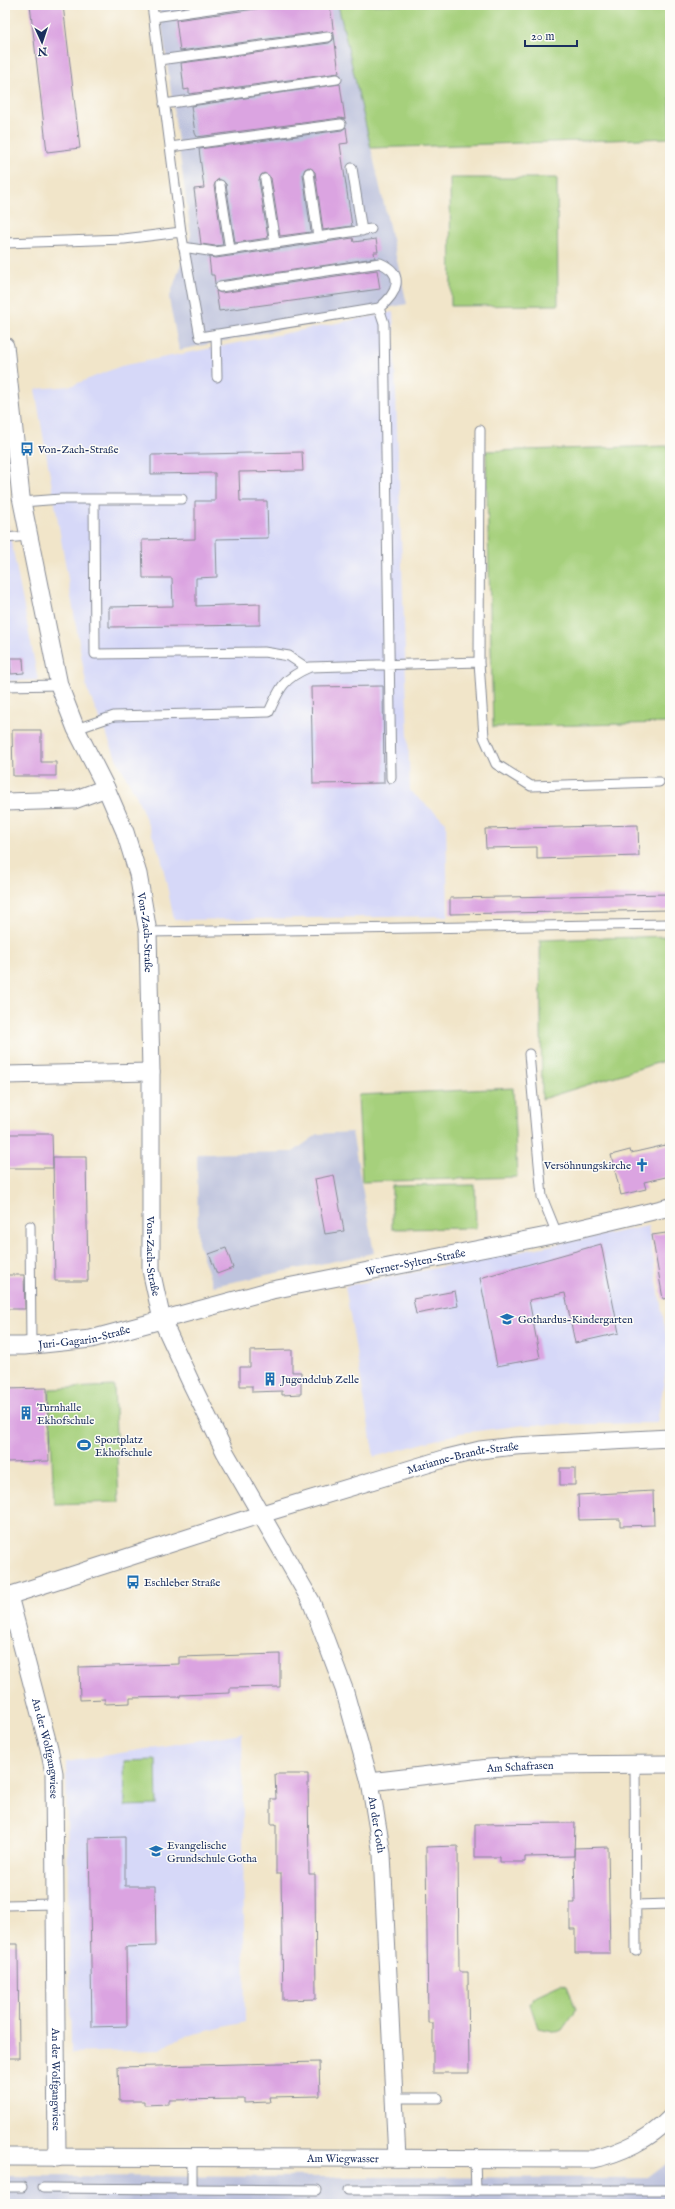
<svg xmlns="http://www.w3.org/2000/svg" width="675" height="2209" viewBox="0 0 675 2209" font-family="'IM FELL English',serif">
<rect width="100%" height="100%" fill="#fdfcf7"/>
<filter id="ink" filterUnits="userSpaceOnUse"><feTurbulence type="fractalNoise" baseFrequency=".025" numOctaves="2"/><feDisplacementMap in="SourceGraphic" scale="8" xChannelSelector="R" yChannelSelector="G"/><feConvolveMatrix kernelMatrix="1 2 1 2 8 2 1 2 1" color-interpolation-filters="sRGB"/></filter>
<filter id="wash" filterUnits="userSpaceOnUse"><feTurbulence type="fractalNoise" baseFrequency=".012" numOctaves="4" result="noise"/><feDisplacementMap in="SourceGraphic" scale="16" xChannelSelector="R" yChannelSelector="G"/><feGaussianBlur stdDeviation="0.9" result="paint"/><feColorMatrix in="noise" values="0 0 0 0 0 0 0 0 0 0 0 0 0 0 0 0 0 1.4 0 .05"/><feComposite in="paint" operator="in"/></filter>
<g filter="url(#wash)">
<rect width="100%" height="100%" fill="#f1e5c9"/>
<path fill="#d6d8f8" d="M393 312 410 791 446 822 448 916 174 920 161 857 136 795 117 760 87 689 35 389 71 386 121 366Z
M5 509 38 680 5 681Z
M648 1226 669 1353 657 1423 524 1425 460 1433 374 1457 345 1286Z
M242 1733 245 2022 182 2037 158 2050 71 2053 66 1762Z"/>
<path fill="#bec3dd" d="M159 5H338L407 304 179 350 169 299 191 235Z
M352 1132 374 1253 213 1286 198 1243 197 1154 293 1152 318 1134Z
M670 2161V2204H5V2176L648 2178Z"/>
<path fill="#a6d07c" stroke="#60806d" d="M338 5H670V138L371 148Z
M450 178H557L558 305 451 306Z
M668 446 670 723 493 727 486 451Z
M670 936V1059L542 1099 540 940Z
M513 1088 517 1177 362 1182 358 1095Z
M475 1185 476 1228 392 1229V1186Z
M114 1386 119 1502 54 1504 49 1389Z
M156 1760 157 1805 125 1806 124 1761Z
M561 1984 567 1986 576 2008 574 2013 562 2030 557 2032 538 2028 530 2004 533 1997Z"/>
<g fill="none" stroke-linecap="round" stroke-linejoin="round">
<path stroke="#6da5db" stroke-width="5" d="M669 1370H670"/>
</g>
<g id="blocks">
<path fill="#dba4e1" d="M30 5H63L80 148 47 152Z
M284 5H330L339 73 189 94V89L184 90 181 63 329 43 333 40V34L327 31 180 51 176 20Z
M340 84 345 119 340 118 197 137 195 133 191 106Z
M346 127 348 143 340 144 352 226 323 230 315 172 309 167 305 169 303 174 311 232 280 236 271 178 264 173 261 175 259 180 268 238 235 243 226 184 219 179 216 181 214 186 223 245 215 246 201 244 194 189 204 188 199 149 342 130Z
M353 238 354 242 376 239 378 252H374L375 258 219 281 215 284 214 275H211L209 257 216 258Z
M377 270 380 289 219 311 216 291 221 293Z
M302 452 303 471 239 472 240 501H267L268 538 216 539 217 577 196 578V606L260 604V625L109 627V607L173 606 172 578H143L142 540 195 539V501H215V473L151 474V455Z
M10 658H23L24 673 11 674Z
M383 686 384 783 313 784 311 687Z
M12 730H41V762H56V776H13Z
M638 825 639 856 537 859V847L486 848 485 829Z
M670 894V910L450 914V898Z
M5 1134H52L53 1168H5Z
M670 1144V1176L644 1182 646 1189 621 1195 611 1155 630 1150 631 1153Z
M53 1157H86L88 1281H55Z
M334 1175 344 1231 325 1234 315 1179Z
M666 1233 670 1255V1298L663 1299 652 1235Z
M601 1244 619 1333 575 1343 565 1293 529 1300 540 1358 497 1366 480 1278Z
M226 1248 233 1268 217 1274 209 1254Z
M5 1275H24L25 1309H5Z
M455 1291 458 1306 416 1314 413 1299Z
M292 1350V1372H301V1394L282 1395V1391L252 1392V1386H240V1367H250V1351Z
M47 1388 49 1461 5 1462V1389Z
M560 1468H575V1485H560Z
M653 1491 654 1525 620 1526V1519L579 1520 578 1495Z
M280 1654V1687L230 1688V1693L180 1695V1697L130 1698V1703L105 1704V1699L80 1700 79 1667 179 1664V1657Z
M275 1774H308L309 1874H315L316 1999 283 2000 281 1874H276V1824H271V1799H276Z
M575 1823 574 1856 525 1857V1862H500V1857H475V1824Z
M125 1837V1886H155L156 1946 126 1947 127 2026 92 2027 89 1838Z
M458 1846 459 1972H468L469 2073H433V2023H428L426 1847Z
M608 1847 610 1953H575V1929H570V1903H575L574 1848Z
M5 1944H18L19 2058H5Z
M319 2062 320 2096 269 2097 270 2102 244 2103V2099L169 2100V2104L144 2105V2101H119L118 2067Z"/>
</g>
</g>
<g filter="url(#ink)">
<use href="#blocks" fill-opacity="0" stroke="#868a94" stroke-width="1"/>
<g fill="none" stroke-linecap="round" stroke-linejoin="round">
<g stroke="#868a94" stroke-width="11">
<path id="service" d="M152 5 181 232 200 337 379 308 384 323 391 778
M154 17 237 5
M159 60 328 37
M164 104 337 79
M170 147 341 124
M352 168 362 231
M309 173 318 237
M265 179 275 243
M220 185 230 249
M5 243 124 239 181 232
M183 247 215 252 371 229
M220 287 380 263C406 274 397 294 379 308
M216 334 217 377
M94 499 95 654 264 652 289 656 307 668
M22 502 61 499H182
M5 538 28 536
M479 662 484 737 496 764 531 786 659 782
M5 686 59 685
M76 729 114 716 269 712C280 687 284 678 310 667L479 662 480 430
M148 932 670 924
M529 1054 542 1197 557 1234
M30 1226 31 1346
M635 1764 636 1951
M5 1905 55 1904
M635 1905 670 1904
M394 2098H438
M475 2159 476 2191
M5 2187H22
M43 2188 317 2190
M192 2189V2158
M349 2190H670"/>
</g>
<g stroke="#868a94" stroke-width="19">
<g id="minor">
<path id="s1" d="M5 346 21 497 59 685 76 729 106 788 125 832 138 874 148 932 151 1072V1270L162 1320 192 1385 225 1452 311 1601 344 1689 370 1782 382 1854 397 2158"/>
<path d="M5 802 74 800 106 788"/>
<path d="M5 1075 151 1072"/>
<path id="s2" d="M5 1346H24L91 1339 272 1290 557 1234 670 1207"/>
<path id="s3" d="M9 1596 49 1748 54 1773 57 2158"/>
<path id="s4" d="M5 1597 262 1514 447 1458 480 1450 515 1446 670 1438"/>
<path id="s5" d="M370 1782 489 1768 539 1765 670 1764"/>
<path id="s6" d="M5 2157 593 2159C621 2153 650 2139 670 2118"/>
</g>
</g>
<use href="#service" stroke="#fff" stroke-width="9"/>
<use href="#minor" stroke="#fff" stroke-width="17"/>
</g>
</g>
<defs>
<g id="bus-bare" transform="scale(1.08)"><path d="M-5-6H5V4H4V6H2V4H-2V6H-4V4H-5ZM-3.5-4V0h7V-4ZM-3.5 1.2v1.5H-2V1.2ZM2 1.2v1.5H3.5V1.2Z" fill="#1f6fb2" stroke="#fdfcf7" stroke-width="2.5" paint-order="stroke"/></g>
<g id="church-bare" transform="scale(1.08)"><path d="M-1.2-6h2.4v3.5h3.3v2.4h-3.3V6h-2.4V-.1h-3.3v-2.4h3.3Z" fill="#1f6fb2" stroke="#fdfcf7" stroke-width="2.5" paint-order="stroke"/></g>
<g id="school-bare" transform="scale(1.08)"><path d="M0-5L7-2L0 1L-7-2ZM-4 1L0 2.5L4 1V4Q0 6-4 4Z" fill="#1f6fb2" stroke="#fdfcf7" stroke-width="2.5" paint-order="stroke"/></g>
<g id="building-bare" transform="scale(1.08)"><path d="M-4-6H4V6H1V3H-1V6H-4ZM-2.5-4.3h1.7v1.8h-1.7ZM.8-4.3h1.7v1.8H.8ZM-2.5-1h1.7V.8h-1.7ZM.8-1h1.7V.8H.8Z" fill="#1f6fb2" stroke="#fdfcf7" stroke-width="2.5" paint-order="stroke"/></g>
<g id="stadium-bare" transform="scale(1.08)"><path d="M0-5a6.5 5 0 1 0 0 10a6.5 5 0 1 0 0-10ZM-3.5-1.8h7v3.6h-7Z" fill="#1f6fb2" stroke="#fdfcf7" stroke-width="2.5" paint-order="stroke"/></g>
</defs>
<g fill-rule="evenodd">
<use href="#bus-bare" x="27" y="449"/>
<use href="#church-bare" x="642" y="1165"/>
<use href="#school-bare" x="507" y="1319"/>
<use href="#building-bare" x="270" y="1379"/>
<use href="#building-bare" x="26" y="1413"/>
<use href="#stadium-bare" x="84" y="1445"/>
<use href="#bus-bare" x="133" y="1582"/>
<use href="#school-bare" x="156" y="1851"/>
</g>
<g text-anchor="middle" stroke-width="3" stroke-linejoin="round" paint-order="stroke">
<g font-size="11" fill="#1b2f5e" stroke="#fdfcf7" text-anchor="start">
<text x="38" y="453">Von-Zach-Straße</text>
<text x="631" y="1169" text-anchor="end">Versöhnungskirche</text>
<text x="518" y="1323">Gothardus-Kindergarten</text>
<text x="281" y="1383">Jugendclub Zelle</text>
<text x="37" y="1411">Turnhalle<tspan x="37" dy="13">Ekhofschule</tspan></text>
<text x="95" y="1443">Sportplatz<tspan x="95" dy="13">Ekhofschule</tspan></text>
<text x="144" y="1586">Eschleber Straße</text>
<text x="167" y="1849">Evangelische<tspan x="167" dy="13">Grundschule Gotha</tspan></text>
</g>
<g font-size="11" fill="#1b2f5e" stroke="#fdfcf7">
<text dy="4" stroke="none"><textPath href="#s1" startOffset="608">Von-Zach-Straße</textPath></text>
<text dy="4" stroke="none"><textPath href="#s1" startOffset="932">Von-Zach-Straße</textPath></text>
<text dy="4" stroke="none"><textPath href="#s2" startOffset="420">Werner-Sylten-Straße</textPath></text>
<text dy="4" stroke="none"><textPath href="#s2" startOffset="80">Juri-Gagarin-Straße</textPath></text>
<text dy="4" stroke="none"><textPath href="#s4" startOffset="479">Marianne-Brandt-Straße</textPath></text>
<text dy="4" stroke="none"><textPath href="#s3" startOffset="157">An der Wolfgangwiese</textPath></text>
<text dy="4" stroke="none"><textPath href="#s5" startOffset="151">Am Schafrasen</textPath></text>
<text dy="4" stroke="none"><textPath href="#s1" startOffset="1549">An der Goth</textPath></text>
<text dy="4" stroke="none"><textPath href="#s3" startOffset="489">An der Wolfgangwiese</textPath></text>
<text dy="4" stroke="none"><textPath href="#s6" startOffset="338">Am Wiegwasser</textPath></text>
</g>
</g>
<rect width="675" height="2209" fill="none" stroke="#fdfcf7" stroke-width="20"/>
<g transform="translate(42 42) rotate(177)" stroke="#fdfcf7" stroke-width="3" paint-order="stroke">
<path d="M0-3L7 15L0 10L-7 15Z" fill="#1b2f5e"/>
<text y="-6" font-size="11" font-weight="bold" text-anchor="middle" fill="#1b2f5e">N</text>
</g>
<path d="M525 40v6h52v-6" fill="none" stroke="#1b2f5e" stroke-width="2"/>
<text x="531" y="40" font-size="12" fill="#1b2f5e" stroke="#fdfcf7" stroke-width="3" paint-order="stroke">20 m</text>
</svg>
